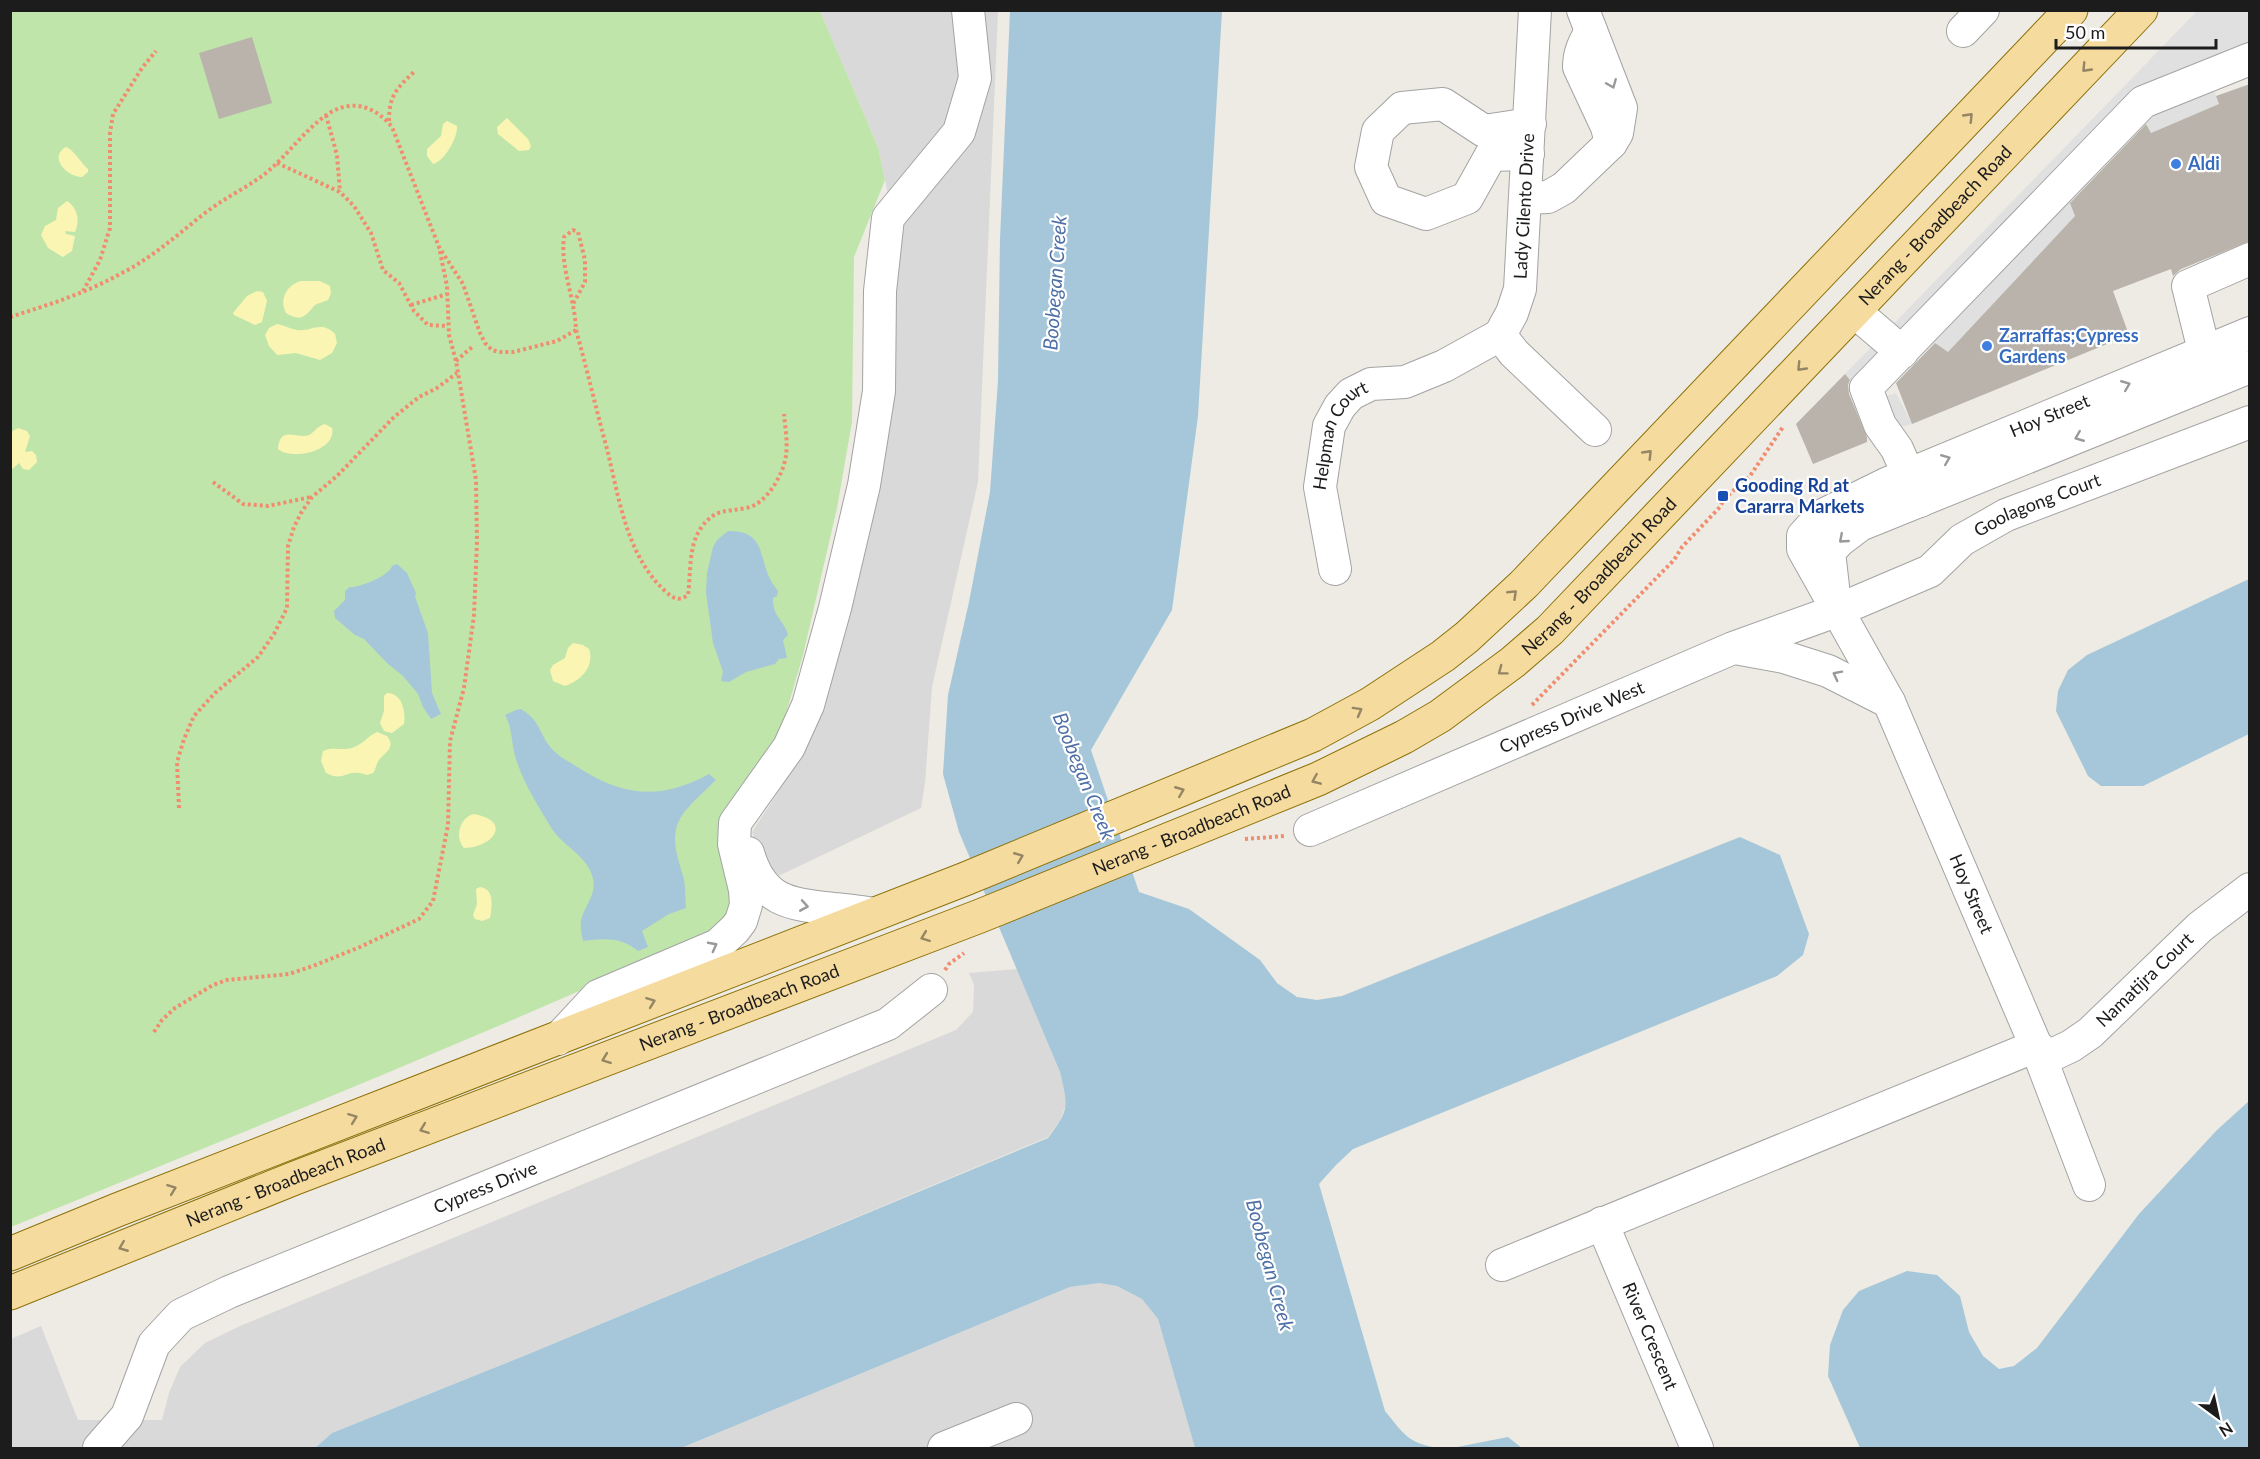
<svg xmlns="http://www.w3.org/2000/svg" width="2260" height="1459" viewBox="0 0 2260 1459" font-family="Lato,sans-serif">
<rect width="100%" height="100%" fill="#edebe3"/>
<path fill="#dad9d9" d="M820 11H998L978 482 932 687 925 783 921 808 772 879 752 832 797 763 839 641 885 462 895 227 878 147Z
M1017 969 1060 1072 1067 1101 1060 1121 1048 1137 531 1353 332 1433 315 1448H11V1339L41 1326 78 1420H162L169 1393 180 1367 205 1343 240 1326 956 1030 973 1012 974 985 969 973Z
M1099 1283 1117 1286 1142 1299 1158 1319 1195 1448H681L1070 1287Z"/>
<path fill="#c0e5ab" d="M11 11H820L878 147 885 180 854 257 852 422 837 508 803 655 775 751 739 792 734 922C496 1031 253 1128 11 1227Z"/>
<path fill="#faf5b3" d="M507 118 528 139 531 146 529 150 519 151 498 134 497 127Z
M447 121 457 126C458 137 445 161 433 164L427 156V149L441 136 443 124Z
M66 147C74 150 81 163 88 169V172L82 177C67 177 48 157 66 147Z
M67 201C78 208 80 221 75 232L65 231 66 234 75 236 72 251 63 257 48 248 41 235 45 226 56 220 58 208Z
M301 281H320L330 286 331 293 328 300C324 302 317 303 314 306 305 317 300 322 286 313 279 300 286 285 301 281Z
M257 291 263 292 267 301 262 322 255 325 234 315 233 313 247 296Z
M277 324C284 325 290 329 297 330 312 332 321 320 335 334L337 343 332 353 320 360 296 353 277 355 269 346 265 335 269 328Z
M325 424 332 428C337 451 292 461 278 449 280 424 297 440 309 435 315 432 317 426 325 424Z
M18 428 27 431 30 436 25 452 32 451 36 455 37 462 29 470 23 469 19 463 11 470V432Z
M573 643 583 645 589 649C595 666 581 681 565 686L553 681 550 670 553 665 565 658 568 648Z
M387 693C402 693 406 711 404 724L392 733 384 731 380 723 384 711V696Z
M377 732 387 736C396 747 386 752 379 760 376 764 376 769 373 773L367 775C346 767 345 783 326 773L321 761 323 751C332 746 342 751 352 748 362 745 368 736 377 732Z
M474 814C513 821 493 848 464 848 454 837 460 817 474 814Z
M480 887C495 889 492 906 490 918L482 921 475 919 473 915 477 904 476 889Z"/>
<path fill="#e0e0e0" d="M2197 11H2249V78L2245 66 2210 80 2219 104 2151 133 2144 120 2069 199 2075 216 1948 352 1934 343 1880 398 1896 393 1912 424 1874 434 1858 389 1845 374Z"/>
<path fill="#a5c7d9" d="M1010 11H1222L1198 416 1172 610 1091 750 1139 892 1189 909 1260 960 1277 983 1297 997 1317 1000 1342 996 1740 837 1780 855 1809 934 1803 955 1777 976 1353 1149 1336 1165 1319 1184 1385 1411C1404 1434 1408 1444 1440 1448H1195L1158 1319 1142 1299 1117 1286 1099 1283 1070 1287 681 1448H315L332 1433 531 1353 1048 1138C1070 1109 1068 1106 1060 1072L959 832 943 774 948 695 969 602 990 492 998 381 1000 239Z
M728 531C765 530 759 557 770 579 772 583 775 587 778 591L777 596 773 598C772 616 784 620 788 635L783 640 787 658 779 659 775 664 746 672 729 682 721 681 723 672 713 643 706 593 707 573 713 547 717 540Z
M397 564 407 573 416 593 415 597 428 633 432 693 441 714 431 719 423 707 418 694 403 676 388 664 364 639 355 635 335 618 334 611 345 600V591L350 587C359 588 389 576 392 566Z
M2249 579V734L2143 786H2101L2088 776 2056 711 2058 691 2068 670 2087 655Z
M521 709C542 722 538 733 552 749 559 757 570 762 579 768 624 797 662 800 709 774L716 780C706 790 695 799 686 810 668 831 676 852 683 876 686 886 685 898 686 908L669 914 642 931 648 947 638 951C622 937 603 938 583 941 581 933 579 922 583 914 588 902 596 892 593 879 589 857 564 847 552 829 539 807 524 785 516 759 511 744 513 729 505 715L516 710Z
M2249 1101V1448H1860L1828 1376 1830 1345 1843 1310 1859 1291 1907 1271 1937 1275 1960 1296 1969 1332 1983 1356 1999 1369 2014 1366 2037 1348 2139 1214 2217 1130Z
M1508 1437 1522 1448H1452Z"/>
<path fill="#b9b3ac" d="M252 37 272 103 219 119 199 53Z
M2250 84V241L2181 269 2173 276 2171 269 2113 291 2129 335 1912 424 1896 383 1935 343 1948 352 2075 216 2070 203 2146 124 2151 133 2219 104 2216 96Z
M1845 374 1850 380 1848 385 1849 394 1867 437V442L1813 464 1796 424Z"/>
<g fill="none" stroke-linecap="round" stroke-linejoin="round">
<g stroke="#a3a3a3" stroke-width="34">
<g id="minor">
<path d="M1591 31C1584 43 1579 53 1579 67L1607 127 1611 143"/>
<path d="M1963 31 1983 10"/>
<path d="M1528 154 1491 155 1467 198 1426 214 1386 200 1371 167 1378 131 1402 108 1443 104 1484 131 1530 124"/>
<path d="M1526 198 1548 197 1564 188 1611 143 1617 133 1621 108 1583 10"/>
<path d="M1854 311 1902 352"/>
<path d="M1500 335 1514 353 1595 430"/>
<path d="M2209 371 2188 286 2250 259"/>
<path d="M1920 501 1897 449 1880 425 1866 388 2143 102 2250 59"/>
<path id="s1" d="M1335 569 1320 487 1329 426 1340 406 1351 394 1371 384 1405 382 1444 366 1500 335 1512 313 1520 289 1535 10"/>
<path d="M1834 595 1829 552 1839 541 1860 525 2250 367"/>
<path d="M1735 648 1784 657 1828 671 1889 702"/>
<path id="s2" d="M1310 830 1733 648 1836 611 1930 571 1962 540 2006 515 2250 422"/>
<path d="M748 853C762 902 789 904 834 909 847 910 861 912 875 914"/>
<path d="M558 1039 598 996 718 945 735 929 741 921 746 905 745 890 734 844 735 823 789 747 808 705 835 608 864 485 879 391 880 291 888 218 959 132 975 78 968 10"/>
<path id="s3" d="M2089 1185 2036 1046 1889 702 1803 549V536L1821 516 1886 484 2250 333"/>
<path id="s4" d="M1602 1223 1697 1448"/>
<path id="s5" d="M1502 1265 2036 1046 2050 1056 2071 1046 2090 1033 2200 927 2250 889"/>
<path id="s6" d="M99 1448 127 1416 154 1344 181 1315 229 1292 888 1024 931 990"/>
<path d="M944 1448 1016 1419"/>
</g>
</g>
<g stroke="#8c7108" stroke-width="35">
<g id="major">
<path d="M10 1254 117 1210 965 879 1313 735 1370 704 1443 656 1467 637 1524 584 2071 10"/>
<path id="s7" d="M10 1293 295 1178 980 916 1318 779 1404 737 1440 716 1513 662 1550 630 2141 10"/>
</g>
</g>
<path stroke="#f18d6f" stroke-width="4" stroke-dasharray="3 3" stroke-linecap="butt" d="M326 115 337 155 340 192
M389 121C389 95 397 88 415 71
M277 163 340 192 354 206 371 233 383 270 399 283 414 311 428 325 448 326
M83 291 100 260 110 228V133L113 114 142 68 156 51
M411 305 447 294
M10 317C48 305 86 293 120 274 152 258 177 235 205 213 223 199 244 189 262 176 287 158 313 117 340 108 361 101 379 111 392 127L439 247 463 284 480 333 485 343 492 350 499 352H513L557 341 576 330C575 298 560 268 564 237L573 230 578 232 585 260V282L573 304
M576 330C587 369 596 409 607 449 619 497 626 555 665 591 673 598 678 602 688 595 691 574 688 546 701 528 715 508 727 512 746 508 766 505 784 474 786 455 788 442 785 427 784 414
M456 361 472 347
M213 482 243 504 268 506 311 497
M1532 705 1674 560 1682 547 1720 507 1724 499 1750 476 1783 427
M179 808 177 762 184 739 194 716 215 693 258 657 274 634 287 608 288 546 294 527 301 513 312 497 337 476 394 417 419 397 437 388 457 373
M1245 839 1285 836
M945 970 949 964 964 953
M154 1032 162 1020 175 1008 213 985 227 980 289 974 313 966 360 947 419 919 433 901 448 825 450 741 464 688 474 615 477 541 476 480 456 361 449 335 447 286 439 247"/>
<use href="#minor" stroke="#fff" stroke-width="32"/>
<use href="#major" stroke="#f6db9f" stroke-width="33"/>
</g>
<defs><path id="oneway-chevron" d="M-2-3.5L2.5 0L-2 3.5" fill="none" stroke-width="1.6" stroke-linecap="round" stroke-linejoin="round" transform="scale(1.5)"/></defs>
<g stroke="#948564">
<use href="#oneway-chevron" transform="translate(2086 68) rotate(134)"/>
<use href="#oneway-chevron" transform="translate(1969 117) rotate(-46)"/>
<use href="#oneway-chevron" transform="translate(1801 367) rotate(134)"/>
<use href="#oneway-chevron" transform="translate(1648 454) rotate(-46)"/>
<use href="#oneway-chevron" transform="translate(1513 594) rotate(-44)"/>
<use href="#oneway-chevron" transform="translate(1502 671) rotate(143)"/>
<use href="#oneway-chevron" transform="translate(1358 711) rotate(-29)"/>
<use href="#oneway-chevron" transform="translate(1316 780) rotate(157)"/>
<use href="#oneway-chevron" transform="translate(1180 791) rotate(-22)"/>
<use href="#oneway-chevron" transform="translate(1019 857) rotate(-22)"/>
<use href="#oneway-chevron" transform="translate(925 937) rotate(159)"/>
<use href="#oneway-chevron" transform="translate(651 1002) rotate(-21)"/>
<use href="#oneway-chevron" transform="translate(606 1059) rotate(159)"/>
<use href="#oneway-chevron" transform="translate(353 1118) rotate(-21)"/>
<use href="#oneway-chevron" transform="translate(424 1129) rotate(159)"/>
<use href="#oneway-chevron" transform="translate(172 1189) rotate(-21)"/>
<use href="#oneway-chevron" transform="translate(123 1247) rotate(158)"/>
</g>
<g stroke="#999">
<use href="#oneway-chevron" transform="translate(1612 84) rotate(68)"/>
<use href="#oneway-chevron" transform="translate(2126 385) rotate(-22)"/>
<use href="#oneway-chevron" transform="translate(2079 437) rotate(158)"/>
<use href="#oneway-chevron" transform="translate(1946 459) rotate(-22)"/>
<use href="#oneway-chevron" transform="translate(1843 539) rotate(139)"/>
<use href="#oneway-chevron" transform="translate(1837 675) rotate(-153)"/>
<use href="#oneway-chevron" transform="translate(804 906) rotate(10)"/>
<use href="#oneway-chevron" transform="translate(713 946) rotate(-28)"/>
</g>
<g fill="#3f7fe0" stroke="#fff" stroke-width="2">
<circle cx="2176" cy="164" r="6"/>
<circle cx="1987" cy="346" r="6"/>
</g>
<rect fill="#1a4fb4" stroke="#fff" stroke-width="2" x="1717" y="490" width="12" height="12" rx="3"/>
<g text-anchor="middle" stroke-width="4.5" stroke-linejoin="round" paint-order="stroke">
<g font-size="18" font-weight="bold" fill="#366cbe" stroke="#fff" text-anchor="start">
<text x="2188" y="170">Aldi</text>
<text x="1999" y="342">Zarraffas;Cypress<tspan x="1999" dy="21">Gardens</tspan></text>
</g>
<g font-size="18" fill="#1c1c1c" stroke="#fff">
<text dy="6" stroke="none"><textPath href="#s1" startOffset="480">Lady Cilento Drive</textPath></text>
<text dy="6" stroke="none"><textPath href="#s7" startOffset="2241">Nerang - Broadbeach Road</textPath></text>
<text dy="6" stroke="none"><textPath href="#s3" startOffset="988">Hoy Street</textPath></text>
<text dy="6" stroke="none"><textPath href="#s1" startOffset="141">Helpman Court</textPath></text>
<text dy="6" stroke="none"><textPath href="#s2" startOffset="800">Goolagong Court</textPath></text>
<text dy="6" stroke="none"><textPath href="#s7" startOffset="1755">Nerang - Broadbeach Road</textPath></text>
<text dy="6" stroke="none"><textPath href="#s2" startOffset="285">Cypress Drive West</textPath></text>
<text dy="6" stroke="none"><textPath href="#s7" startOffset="1269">Nerang - Broadbeach Road</textPath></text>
<text transform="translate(1971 894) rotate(67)" y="6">Hoy Street</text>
<text dy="6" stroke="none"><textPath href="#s5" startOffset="717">Namatijra Court</textPath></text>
<text dy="6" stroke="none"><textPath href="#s7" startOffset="783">Nerang - Broadbeach Road</textPath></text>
<text dy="6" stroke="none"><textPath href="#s7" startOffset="297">Nerang - Broadbeach Road</textPath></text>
<text dy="6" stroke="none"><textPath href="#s6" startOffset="489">Cypress Drive</textPath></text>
<text dy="6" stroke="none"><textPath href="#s4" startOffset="123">River Crescent</textPath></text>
</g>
<g font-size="18" font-weight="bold" fill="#164399" stroke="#fff" text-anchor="start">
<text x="1735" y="492">Gooding Rd at<tspan x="1735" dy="21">Cararra Markets</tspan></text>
</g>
<g font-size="20" font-style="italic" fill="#4f70a6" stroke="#fff">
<text transform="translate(1055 283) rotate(-86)" y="7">Boobegan Creek</text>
<text transform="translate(1084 776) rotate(68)" y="7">Boobegan Creek</text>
<text transform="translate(1270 1265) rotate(75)" y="7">Boobegan Creek</text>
</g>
</g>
<rect width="2260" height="1459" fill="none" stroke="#1c1c1c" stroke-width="24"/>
<g transform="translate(2218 1417) rotate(147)" stroke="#ffffff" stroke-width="4.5" paint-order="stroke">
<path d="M0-4.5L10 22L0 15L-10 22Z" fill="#1c1c1c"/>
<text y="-9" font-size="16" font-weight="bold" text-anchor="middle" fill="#1c1c1c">N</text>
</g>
<path d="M2056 39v9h160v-9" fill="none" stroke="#1c1c1c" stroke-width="3"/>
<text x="2065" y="39" font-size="18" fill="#1c1c1c" stroke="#ffffff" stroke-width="4.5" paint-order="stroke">50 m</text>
</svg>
